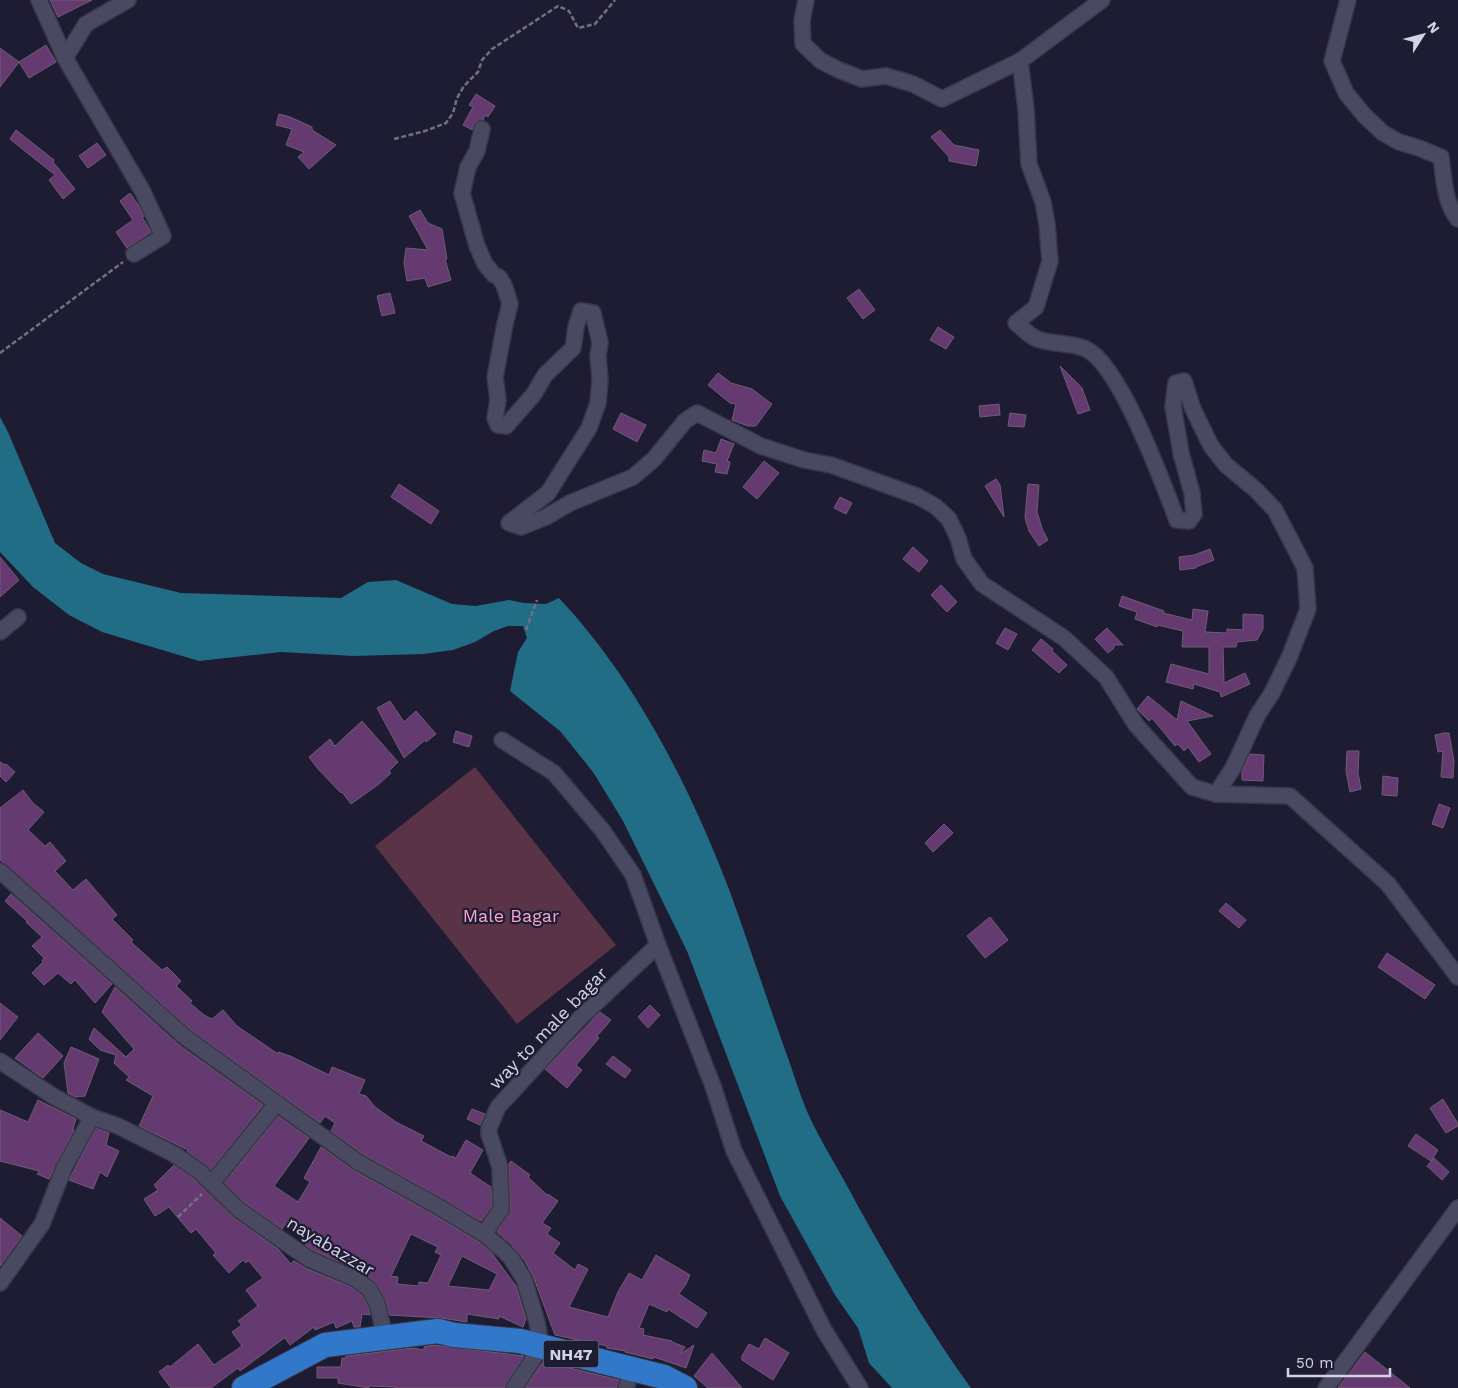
<svg xmlns="http://www.w3.org/2000/svg" width="1458" height="1388" font-family="'Work Sans',sans-serif">
<style>
.green{fill:#5a3346}
.water{fill:#206d85}
.building{fill:#653a71;stroke:#6e5d73;fill-rule:evenodd}
.lines{fill:none;stroke-linecap:round;stroke-linejoin:round}
.minor-casing{stroke:#393749;stroke-width:18}
.trunk-casing{stroke:#393749;stroke-width:26}
.path{stroke:#727083;stroke-width:2.5;stroke-dasharray:5 2.5;stroke-linecap:butt}
.minor{stroke:#494961;stroke-width:15}
.trunk{stroke:#3278ca;stroke-width:24}
.labels{text-anchor:middle;dominant-baseline:central;stroke-width:4.5;stroke-linejoin:round;paint-order:stroke}
.shield{fill:#1e1c32;stroke:#9d9cad;stroke-width:1}
.shield-label{font-size:16px;font-weight:bold;fill:#d3d3e2}
.park-label{font-size:18px;fill:#f6a6cc;stroke:#1e1c32}
.street-label{font-size:18px;fill:#d3d3e2;stroke:#1e1c32}
</style>
<rect width="100%" height="100%" fill="#1e1c32"/>
<!-- green -->
<polygon class="green" points="475,767 616,945 517,1024 375,846"/>
<!-- water -->
<path class="water" d="M 0,417 L 8,432 L 55,543 L 81,563 L 103,574 L 181,593 L 341,598 L 368,582 L 396,580 L 452,604 L 476,606 L 509,600 L 524,603 L 546,604 L 559,598 C 636,680 690,787 730,892 C 750,947 768,1003 788,1058 C 794,1075 799,1092 806,1109 C 817,1135 833,1160 846,1184 C 884,1254 924,1323 971,1388 L 892,1388 L 869,1363 L 858,1328 L 835,1295 L 780,1196 L 687,951 L 623,821 L 593,772 L 560,731 L 510,691 L 518,652 L 527,638 L 523,626 L 508,626 L 494,631 L 475,642 L 453,650 L 423,654 L 354,656 L 281,652 L 199,661 L 102,632 L 69,615 L 33,587 L 0,552 Z"/>
<!-- building -->
<g class="building">
<polygon points="50,0 92,0 58,17"/>
<polygon points="46,45 56,62 29,78 19,62"/>
<polygon points="0,48 19,62 0,87"/>
<polygon points="476,94 495,106 488,117 485,115 483,120 475,123 472,130 463,125 473,107 469,105"/>
<polygon points="279,114 290,117 312,127 312,130 336,145 309,169 298,157 304,152 286,145 292,129 276,125"/>
<polygon points="16,130 54,160 53,162 75,189 63,199 49,180 55,175 10,139"/>
<polygon points="940,130 954,145 979,150 976,166 949,161 949,157 931,137"/>
<polygon points="97,143 106,155 88,168 79,156"/>
<polygon points="130,193 139,206 144,216 142,217 151,232 127,248 116,232 133,220 120,201"/>
<polygon points="420,210 428,223 442,229 447,259 445,259 451,280 428,287 425,278 407,281 404,263 406,248 428,250 409,216"/>
<polygon points="859,289 875,310 863,319 847,298"/>
<polygon points="390,293 395,313 382,316 377,296"/>
<polygon points="938,327 954,337 946,349 930,340"/>
<polygon points="1060,366 1082,388 1090,410 1078,414"/>
<polygon points="718,373 731,383 752,389 772,404 756,426 748,426 732,420 736,404 730,403 708,385"/>
<polygon points="999,404 1000,415 980,417 979,406"/>
<polygon points="621,413 646,425 637,442 613,429"/>
<polygon points="1010,413 1026,415 1024,427 1008,426"/>
<polygon points="721,439 734,444 727,461 730,462 727,474 715,472 717,464 702,461 704,450 716,453"/>
<polygon points="764,461 779,473 757,499 743,487"/>
<polygon points="996,479 1000,485 1004,517 985,486"/>
<polygon points="399,484 439,511 431,524 391,497"/>
<polygon points="1028,484 1039,485 1037,512 1043,531 1048,540 1039,546 1029,531 1025,518"/>
<polygon points="840,497 852,503 846,514 834,508"/>
<polygon points="913,547 928,561 919,572 903,559"/>
<polygon points="1210,549 1214,560 1196,567 1196,568 1180,570 1179,557 1194,555"/>
<polygon points="0,557 19,580 0,597"/>
<polygon points="941,585 957,602 947,612 931,595"/>
<polygon points="1122,596 1164,611 1163,613 1192,620 1193,609 1208,611 1205,632 1227,633 1227,629 1243,630 1243,614 1263,615 1263,629 1257,640 1237,642 1236,647 1223,647 1224,683 1245,673 1250,684 1221,697 1220,692 1194,684 1193,689 1166,682 1171,664 1209,674 1209,647 1182,647 1183,631 1157,625 1157,627 1135,619 1137,612 1119,606"/>
<polygon points="1005,628 1017,634 1008,650 996,643"/>
<polygon points="1107,628 1123,645 1114,645 1114,648 1108,653 1095,639"/>
<polygon points="1041,639 1053,649 1052,651 1067,665 1059,673 1032,650"/>
<polygon points="1148,696 1177,720 1181,701 1213,716 1187,721 1211,754 1199,762 1188,747 1184,751 1178,744 1175,746 1152,718 1149,721 1137,709"/>
<polygon points="390,701 404,722 416,711 436,734 426,742 425,740 404,758 377,708"/>
<polygon points="362,721 398,762 389,771 391,773 379,784 351,804 342,792 341,793 318,769 309,757 330,739 335,746"/>
<polygon points="456,731 472,736 469,747 453,742"/>
<polygon points="1444,733 1449,733 1454,761 1453,778 1441,777 1443,751 1438,752 1435,735"/>
<polygon points="1347,751 1359,751 1358,773 1361,789 1350,792 1346,771"/>
<polygon points="1250,754 1264,755 1263,781 1242,780 1242,771"/>
<polygon points="0,762 5,765 6,764 15,772 6,782 0,776"/>
<polygon points="1383,776 1398,778 1397,796 1382,795"/>
<polygon points="23,790 33,803 44,812 28,830 45,846 50,842 66,861 55,871 73,890 86,879 117,915 112,919 133,940 131,942 162,970 167,967 181,981 176,986 192,1001 190,1003 204,1015 212,1019 223,1010 237,1026 278,1054 278,1052 290,1056 329,1075 332,1067 365,1080 359,1094 366,1096 375,1107 396,1122 424,1136 421,1141 451,1157 452,1156 456,1158 466,1140 483,1150 470,1173 491,1187 492,1206 481,1221 363,1154 331,1131 335,1123 325,1116 320,1123 191,1030 0,860 0,808"/>
<polygon points="1439,804 1450,808 1443,828 1432,824"/>
<polygon points="944,824 953,833 933,852 925,843"/>
<polygon points="11,894 112,984 95,1003 75,980 71,984 58,973 44,985 32,973 43,962 42,961 44,958 32,946 42,937 26,922 27,921 5,901"/>
<polygon points="1226,903 1246,920 1239,928 1219,911"/>
<polygon points="990,917 1008,940 985,958 967,936"/>
<polygon points="1387,953 1435,985 1425,999 1378,967"/>
<polygon points="115,987 179,1045 263,1105 211,1170 187,1152 188,1150 139,1126 153,1096 126,1080 129,1077 114,1063 116,1055 100,1050 89,1039 94,1028 126,1057 134,1049 102,1012"/>
<polygon points="0,1003 18,1017 0,1040"/>
<polygon points="650,1005 660,1015 648,1028 638,1017"/>
<polygon points="600,1012 611,1020 597,1036 599,1038 576,1065 582,1070 567,1088 545,1069"/>
<polygon points="38,1033 63,1056 43,1078 15,1058"/>
<polygon points="71,1047 99,1059 85,1096 75,1097 68,1093 64,1063"/>
<polygon points="613,1056 631,1070 625,1078 606,1064"/>
<polygon points="1443,1099 1458,1124 1458,1126 1446,1133 1430,1108"/>
<polygon points="38,1100 76,1119 73,1129 74,1130 49,1179 37,1174 39,1171 0,1161 0,1110 28,1122"/>
<polygon points="472,1109 485,1114 480,1125 467,1119"/>
<path d="M 278,1116 L 309,1138 L 274,1186 L 298,1202 L 310,1182 L 304,1178 L 321,1147 L 353,1170 L 434,1215 L 479,1242 L 491,1252 L 516,1286 L 526,1319 L 523,1327 L 499,1316 L 499,1319 L 467,1314 L 467,1322 L 441,1318 L 389,1315 L 385,1299 L 375,1282 L 360,1270 L 314,1251 L 305,1245 L 310,1237 L 285,1225 L 282,1229 L 245,1203 L 224,1183 ZM 411,1234 L 438,1247 L 435,1252 L 441,1255 L 428,1283 L 419,1282 L 418,1286 L 397,1284 L 398,1277 L 391,1276 ZM 462,1256 L 497,1274 L 489,1290 L 448,1286 Z"/>
<polygon points="96,1128 109,1133 106,1145 119,1151 107,1177 100,1172 93,1189 69,1180"/>
<polygon points="1416,1134 1438,1150 1431,1161 1408,1146"/>
<polygon points="1434,1158 1449,1172 1442,1180 1427,1166"/>
<polygon points="511,1161 530,1175 528,1177 548,1196 548,1194 558,1201 542,1223 551,1228 547,1234 560,1243 553,1253 575,1270 578,1264 588,1269 569,1307 608,1317 618,1292 629,1273 642,1280 656,1255 690,1275 686,1284 679,1294 707,1313 697,1328 668,1309 667,1312 649,1304 639,1328 644,1329 643,1335 672,1341 672,1342 685,1347 680,1354 694,1345 686,1368 654,1357 653,1359 625,1352 625,1351 607,1348 607,1346 555,1335 533,1276 525,1261 510,1243 497,1232 510,1209 509,1164"/>
<polygon points="174,1165 194,1179 234,1218 278,1249 291,1264 293,1261 296,1262 305,1268 351,1287 362,1295 368,1306 370,1315 362,1314 360,1327 354,1327 352,1321 336,1328 334,1322 315,1330 314,1327 290,1345 285,1338 283,1339 240,1371 238,1368 211,1388 171,1388 159,1372 168,1365 170,1367 198,1344 214,1365 242,1346 232,1332 242,1325 238,1321 258,1306 246,1290 263,1278 248,1260 246,1263 243,1260 229,1273 213,1255 216,1253 196,1229 191,1233 169,1207 155,1216 144,1199 158,1190 154,1185"/>
<polygon points="0,1218 22,1236 0,1266"/>
<polygon points="765,1338 789,1353 773,1380 742,1360 742,1356 749,1344 759,1349"/>
<polygon points="434,1345 524,1356 506,1383 505,1388 395,1388 395,1387 369,1386 369,1388 338,1383 338,1378 317,1378 317,1367 341,1367 342,1358 346,1358 346,1356 413,1348 424,1350 424,1347"/>
<polygon points="1365,1352 1410,1388 1338,1388"/>
<polygon points="712,1353 742,1388 708,1388 694,1376"/>
<polygon points="542,1363 566,1367 619,1380 617,1388 525,1388"/>
</g>
<g class="lines">
<!-- minor casing -->
<g class="minor-casing">
<g id="minor">
<polyline points="39,0 65,58 143,192 163,236 134,254"/>
<polyline points="806,0 802,21 803,44 821,61 839,70 862,79 886,76 913,84 942,99 1020,61 1102,0"/>
<path d="M 1348,0 L 1332,61 L 1346,93 L 1364,115 L 1383,133 L 1399,142 L 1419,148 L 1441,157 C 1444,177 1444,203 1458,219"/>
<polyline points="65,58 86,24 128,0"/>
<path d="M 1020,61 L 1026,109 L 1029,164 L 1043,202 L 1047,224 L 1050,261 L 1036,307 L 1016,323 C 1022,328 1030,336 1037,339 C 1053,345 1072,342 1086,349 C 1120,365 1163,483 1177,520 L 1189,521 L 1194,514 L 1192,493 L 1181,453 L 1173,406 L 1176,383 L 1184,381 L 1193,409 L 1211,446 L 1226,465 L 1256,490 L 1275,510 L 1305,568 L 1308,609 L 1289,658 L 1272,693 L 1257,716 L 1233,768 L 1216,794"/>
<polyline points="482,129 477,151 468,167 462,193 477,246 485,264 494,275 499,277 504,285 510,304 505,324 495,377 498,400 495,418 498,425 506,426 534,394 545,375 573,348 576,327 581,311 593,313 600,342 598,356 600,380 598,403 589,428 548,493 509,523 521,527 546,517 570,503 633,477 654,459 685,421 697,413 761,446 804,460 831,465 917,496 935,506 949,519 958,538 964,559 982,584 1064,638 1106,677 1136,725 1192,787 1216,794 1290,796 1388,884 1458,977"/>
<polyline points="0,632 18,617"/>
<polyline points="502,740 554,773 603,831 633,875 658,945 713,1086 734,1151 824,1330 860,1388"/>
<polyline points="0,871 185,1037 358,1162 439,1207 484,1234 503,1250 511,1258 524,1279 537,1322 541,1347 514,1388"/>
<polyline points="0,1061 53,1096 92,1117 118,1126 174,1154 200,1172 239,1210 309,1259 356,1279 369,1289 377,1303 385,1337"/>
<polyline points="212,1183 277,1103"/>
<polyline points="484,1234 501,1209 500,1167 489,1134 489,1128 498,1107 580,1018 658,945"/>
<polyline points="0,1283 42,1224 64,1168 92,1117"/>
<polyline points="626,1388 632,1369"/>
<polyline points="1326,1388 1458,1208"/>
</g>
</g>
<!-- trunk casing -->
<g class="trunk-casing">
<polyline id="trunk" points="244,1388 325,1345 438,1331 454,1335 520,1341 664,1377 685,1388"/>
</g>
<!-- path -->
<g class="path">
<polyline points="394,139 425,131 446,123 453,113 457,98 464,86 478,72 482,60 492,49 558,6 569,11 578,28 595,24 615,0"/>
<polyline points="0,353 123,262"/>
<polyline points="526,630 537,600"/>
<polyline points="178,1217 202,1194"/>
</g>
<!-- minor -->
<use href="#minor" class="minor"/>
<!-- trunk -->
<use href="#trunk" class="trunk"/>
</g>
<g class="labels">
<!-- shield labels -->
<rect class="shield" x="543.5" y="1340.5" width="55" height="27" rx="4"/>
<g class="shield-label">
<text x="571" y="1354">NH47</text>
</g>
<!-- park labels -->
<g class="park-label">
<text x="511" y="915">Male Bagar</text>
</g>
<!-- street labels -->
<g class="street-label">
<text transform="translate(548 1028) rotate(-46)">way to male bagar</text>
<text transform="translate(331 1246) rotate(31)">nayabazzar</text>
</g>
</g>
<!-- north arrow -->
<g transform="translate(1423 35) rotate(54)" stroke="#1e1c32" stroke-width="4" paint-order="stroke">
<path d="M0-4L9 19L0 12L-9 19Z" fill="#d3d3e2"/>
<text y="-8" font-size="14" font-weight="bold" text-anchor="middle" fill="#d3d3e2">N</text>
</g>
<!-- scale -->
<path d="M1288 1368v8h102v-8" fill="none" stroke="#d3d3e2" stroke-width="2.5"/>
<text x="1296" y="1368" font-size="15" fill="#d3d3e2" stroke="#1e1c32" stroke-width="4" paint-order="stroke">50 m</text>
</svg>
